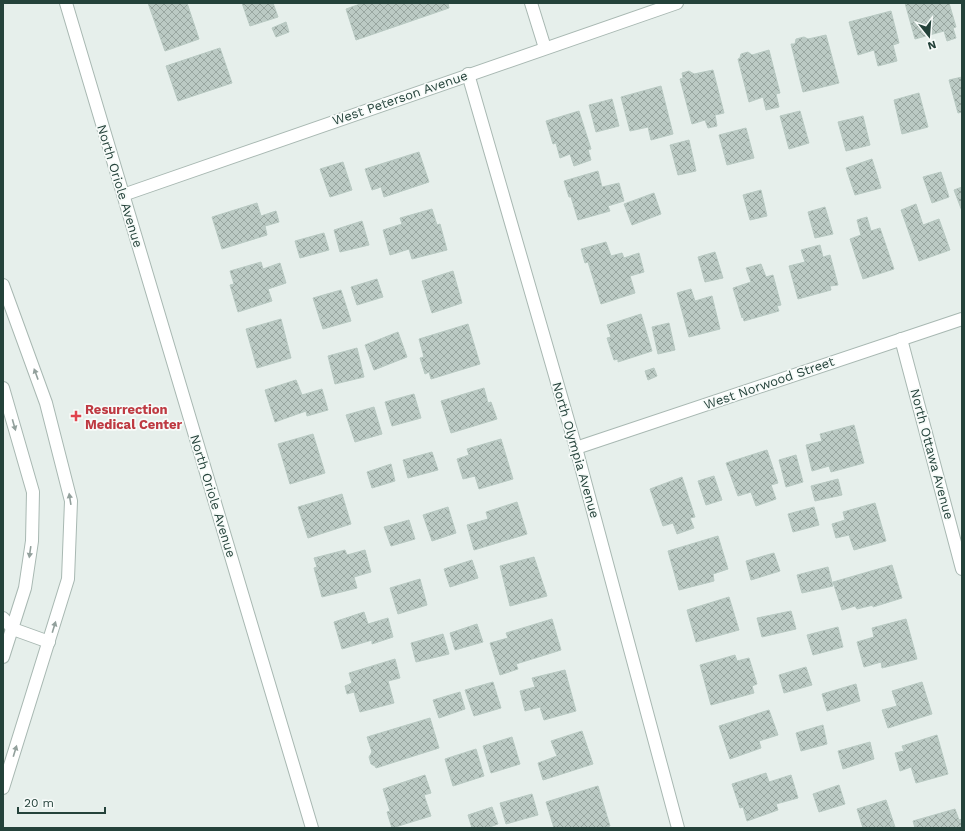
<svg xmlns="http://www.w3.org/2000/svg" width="965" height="831" font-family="'Work Sans',sans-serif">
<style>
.building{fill:url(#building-cross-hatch);stroke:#b8c9c2}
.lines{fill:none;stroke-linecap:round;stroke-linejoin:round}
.minor-casing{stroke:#a8b8b2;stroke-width:14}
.minor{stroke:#fff;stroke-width:12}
.oneway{fill:#92a09c}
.health-dot{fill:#e0444e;stroke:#f7fbf9;stroke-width:1.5}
.labels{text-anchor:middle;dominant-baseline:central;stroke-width:3.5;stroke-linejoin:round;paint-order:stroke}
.street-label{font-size:13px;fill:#24423a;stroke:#f7fbf9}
.health-label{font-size:13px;font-weight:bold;fill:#be3a42;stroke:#f7fbf9;text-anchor:start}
</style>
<defs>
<pattern id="building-cross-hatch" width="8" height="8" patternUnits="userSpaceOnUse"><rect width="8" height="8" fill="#bbcac4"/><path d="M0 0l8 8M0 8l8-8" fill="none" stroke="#98a6a0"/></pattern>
</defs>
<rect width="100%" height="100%" fill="#e6efeb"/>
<!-- building -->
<g class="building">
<polygon points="148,3 187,3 199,39 165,51"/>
<polygon points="242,3 273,3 278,17 250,26"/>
<polygon points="363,3 448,3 449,8 356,40 346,9"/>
<polygon points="905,3 949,3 956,27 953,28 956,38 947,41 944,31 915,39"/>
<polygon points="891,11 899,43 893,45 897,61 878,66 874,50 858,55 849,22"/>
<polygon points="286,22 289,32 276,37 272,28"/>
<polygon points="826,35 839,83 803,92 791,44 795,44 796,39 804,37 808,39"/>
<polygon points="220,48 232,83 178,101 166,66"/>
<polygon points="769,50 780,93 776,94 779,107 766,110 763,97 749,102 738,59 740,58 741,54 748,52 752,55"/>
<polygon points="713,70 724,113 715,115 717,126 708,128 705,120 692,124 680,79 683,78 682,73 689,71 694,74"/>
<polygon points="962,77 962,112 958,113 949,80"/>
<polygon points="661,86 673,134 651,140 648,127 630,131 621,97"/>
<polygon points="919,93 928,127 902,134 894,100"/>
<polygon points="612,99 619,126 596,132 589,105"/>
<polygon points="579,111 591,149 588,150 591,160 574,166 570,154 560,158 556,143 553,144 546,121"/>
<polygon points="800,111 809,143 789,149 780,116"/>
<polygon points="863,116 870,145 846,151 838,122"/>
<polygon points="746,128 754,158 727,165 719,135"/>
<polygon points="689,140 696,171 678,175 670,145"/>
<polygon points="419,152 429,182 384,197 381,187 372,190 365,169"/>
<polygon points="872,159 881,188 855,195 846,168"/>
<polygon points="343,162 352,190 330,197 320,169"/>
<polygon points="598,171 602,187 619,183 624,201 608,206 610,211 578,220 571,197 569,197 564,181"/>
<polygon points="941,172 949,197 932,203 923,177"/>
<polygon points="962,187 962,211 954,190"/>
<polygon points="761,190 767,216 750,220 743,195"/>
<polygon points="654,193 661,214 632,225 624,204"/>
<polygon points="257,203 261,216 276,211 279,222 265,226 267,235 222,249 212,217"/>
<polygon points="916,204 923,225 939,219 950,250 919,261 901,210"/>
<polygon points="825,207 833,234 815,238 808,212"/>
<polygon points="432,209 437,225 440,224 447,250 412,259 409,249 390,255 383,230 402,224 400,218"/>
<polygon points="867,217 871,231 880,228 894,269 863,279 850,239 861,235 857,220"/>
<polygon points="362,221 369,245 340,252 334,230"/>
<polygon points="324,233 329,250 300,258 295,241"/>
<polygon points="606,242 611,256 622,253 624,258 639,253 644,272 630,276 635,293 601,304 588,262 585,263 581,249"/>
<polygon points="820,245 823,257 830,255 838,285 830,286 831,290 798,299 789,266 805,262 801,250"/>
<polygon points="715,252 723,278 705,282 698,257"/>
<polygon points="261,262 263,269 280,263 286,283 268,289 272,301 238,312 230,285 234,284 230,271"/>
<polygon points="761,264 766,277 773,275 781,305 777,306 779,311 744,321 743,317 742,318 733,288 751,282 746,268"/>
<polygon points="453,271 462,303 432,313 422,281"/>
<polygon points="377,279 383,297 357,305 351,287"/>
<polygon points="691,289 695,301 712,296 720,329 689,337 677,293"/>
<polygon points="341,290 351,321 323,329 313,298"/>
<polygon points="641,314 652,351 618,362 618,359 614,360 607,338 611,337 607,325"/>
<polygon points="281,319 291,358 257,368 246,329"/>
<polygon points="669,323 675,350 658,354 652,327"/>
<polygon points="468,324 480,364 431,379 429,372 425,374 420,358 424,357 419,339"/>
<polygon points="398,332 407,357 374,370 365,345"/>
<polygon points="357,348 364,377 335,384 328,356"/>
<polygon points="654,368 657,376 648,380 645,371"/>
<polygon points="296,380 302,395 322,389 328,410 307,416 306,411 275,422 265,390"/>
<polygon points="484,388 488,403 491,402 497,419 451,433 441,401"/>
<polygon points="414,394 421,418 392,426 385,402"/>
<polygon points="374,407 382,434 355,442 346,415"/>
<polygon points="854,425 864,463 831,472 829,466 812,471 806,445 822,441 820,434"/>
<polygon points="313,434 325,473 290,484 278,444"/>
<polygon points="501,439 513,479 479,489 475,476 463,479 457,459 469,455 467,449"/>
<polygon points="767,450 778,483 771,485 776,499 756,506 751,492 738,496 726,463"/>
<polygon points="432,452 438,470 408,478 403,460"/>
<polygon points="796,455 803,482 786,487 779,460"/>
<polygon points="391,464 395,481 372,488 367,472"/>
<polygon points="714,476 722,500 706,505 698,481"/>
<polygon points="682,477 695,517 690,518 694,528 677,534 673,523 663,526 650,489"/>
<polygon points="838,479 842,495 815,501 811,486"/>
<polygon points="342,494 351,524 308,538 298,507"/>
<polygon points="517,502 527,534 474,550 467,525 488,519 486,512"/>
<polygon points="875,503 886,541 854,550 849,535 836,538 832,524 845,520 843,512"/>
<polygon points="448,507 456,533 432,541 423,515"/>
<polygon points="814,507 819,525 793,532 788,514"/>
<polygon points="409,520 415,539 391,546 384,527"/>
<polygon points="718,536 728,569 713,574 714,581 679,590 668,551"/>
<polygon points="345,550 347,555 365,550 371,572 354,577 357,588 322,597 314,568 317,567 314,558"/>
<polygon points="774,553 780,571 751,580 746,561"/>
<polygon points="534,557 547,596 510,606 500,566"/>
<polygon points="472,560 478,578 450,587 444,569"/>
<polygon points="892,565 902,598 873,607 873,605 857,609 855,606 842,610 833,582"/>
<polygon points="828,567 833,586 802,593 797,575"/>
<polygon points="420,579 427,605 398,614 390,588"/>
<polygon points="729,597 739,630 696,642 687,610"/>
<polygon points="791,611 796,629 762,637 757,618"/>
<polygon points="364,612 368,624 388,618 393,637 372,644 372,640 342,649 334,622"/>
<polygon points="552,619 561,650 516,664 518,669 500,675 490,643 508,638 506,633"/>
<polygon points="906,619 917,659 882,668 881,662 864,667 857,642 874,637 872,628"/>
<polygon points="477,624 483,642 455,650 450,633"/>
<polygon points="838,627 843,647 813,655 807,635"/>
<polygon points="443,634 449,654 416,662 411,643"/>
<polygon points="735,655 737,661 749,658 757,684 752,686 754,693 711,705 700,665"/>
<polygon points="395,659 400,678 388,681 394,703 360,712 354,692 347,694 345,686 352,683 349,673"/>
<polygon points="806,667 812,685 784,693 779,675"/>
<polygon points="565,670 576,711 544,720 540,707 525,711 520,691 535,687 532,678"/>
<polygon points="493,682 501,708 474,716 465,690"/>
<polygon points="922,682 932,714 888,728 882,710 897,706 892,691"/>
<polygon points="856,684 860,701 827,711 822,694"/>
<polygon points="460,692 465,709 439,718 433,700"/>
<polygon points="769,710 778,735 759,741 761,748 730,759 719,726"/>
<polygon points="430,718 439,748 376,768 375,766 371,764 369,757 372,752 367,737"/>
<polygon points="823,725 827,744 801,751 796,733"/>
<polygon points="582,731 593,764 543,780 538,763 557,756 551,741"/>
<polygon points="937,735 948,774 916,783 911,767 900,771 895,753 904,751 902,746"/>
<polygon points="512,737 520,764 491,773 483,746"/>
<polygon points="870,742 874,759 843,769 838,751"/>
<polygon points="476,749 484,776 453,786 445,759"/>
<polygon points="766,773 769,782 791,775 798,798 776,804 778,810 747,821 743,807 740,808 732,784"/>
<polygon points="425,775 431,793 424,795 431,816 392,828 387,812 390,811 383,789"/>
<polygon points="839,785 845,804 819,812 813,794"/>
<polygon points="598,786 610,826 602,828 554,828 546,802"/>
<polygon points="532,794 538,815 506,824 500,803"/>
<polygon points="886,800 895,827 863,828 857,809"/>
<polygon points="492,807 498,824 487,828 472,828 468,815"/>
<polygon points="955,809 959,820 962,819 962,828 915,828 913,821"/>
</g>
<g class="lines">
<!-- minor casing -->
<g class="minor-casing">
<g id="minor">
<polyline points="66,3 312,828"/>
<polyline points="531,3 545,48"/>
<polyline points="468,74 576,448 678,828"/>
<polyline points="123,195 677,3"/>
<polyline points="3,285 46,403 71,501 68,579 3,788"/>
<polyline points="901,339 962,569"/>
<polyline points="3,388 33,492 32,541 25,588 3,657"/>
<polyline points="576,448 962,319"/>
<polyline points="3,618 13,629 49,642"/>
</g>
</g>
<!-- minor -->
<use href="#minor" class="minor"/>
</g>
<!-- one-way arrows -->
<defs><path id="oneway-solid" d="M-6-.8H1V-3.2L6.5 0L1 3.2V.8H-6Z"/></defs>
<g class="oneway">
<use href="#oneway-solid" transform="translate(36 374) rotate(-110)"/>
<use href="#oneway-solid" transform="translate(14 425) rotate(74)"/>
<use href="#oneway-solid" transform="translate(70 499) rotate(-99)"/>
<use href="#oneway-solid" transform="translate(30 552) rotate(98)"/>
<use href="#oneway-solid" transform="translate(54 627) rotate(-73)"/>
<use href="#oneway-solid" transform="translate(15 751) rotate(-73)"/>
</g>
<!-- markers -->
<path class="health-dot" d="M74 410h4v4h4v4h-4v4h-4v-4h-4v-4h4z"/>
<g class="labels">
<!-- street labels -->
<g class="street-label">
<text transform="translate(400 98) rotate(-19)">West Peterson Avenue</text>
<text transform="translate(120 186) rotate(73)">North Oriole Avenue</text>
<text transform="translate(769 383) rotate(-19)">West Norwood Street</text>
<text transform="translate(576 450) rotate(74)">North Olympia Avenue</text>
<text transform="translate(932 454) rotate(75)">North Ottawa Avenue</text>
<text transform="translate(213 496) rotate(73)">North Oriole Avenue</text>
</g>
<!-- health labels -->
<g class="health-label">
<text x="85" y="409">Resurrection<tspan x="85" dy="15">Medical Center</tspan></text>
</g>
</g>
<!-- border -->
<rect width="965" height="831" fill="none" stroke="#24423a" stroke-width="8"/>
<!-- north arrow -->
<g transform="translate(929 36) rotate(163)" stroke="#f7fbf9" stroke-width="3" paint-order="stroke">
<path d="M0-3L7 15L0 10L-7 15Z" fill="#24423a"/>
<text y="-6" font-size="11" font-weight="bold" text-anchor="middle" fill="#24423a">N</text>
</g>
<!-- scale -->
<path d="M18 807v6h87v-6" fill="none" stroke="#24423a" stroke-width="2"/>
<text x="24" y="807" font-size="12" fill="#24423a" stroke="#f7fbf9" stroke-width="3" paint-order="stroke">20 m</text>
</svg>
